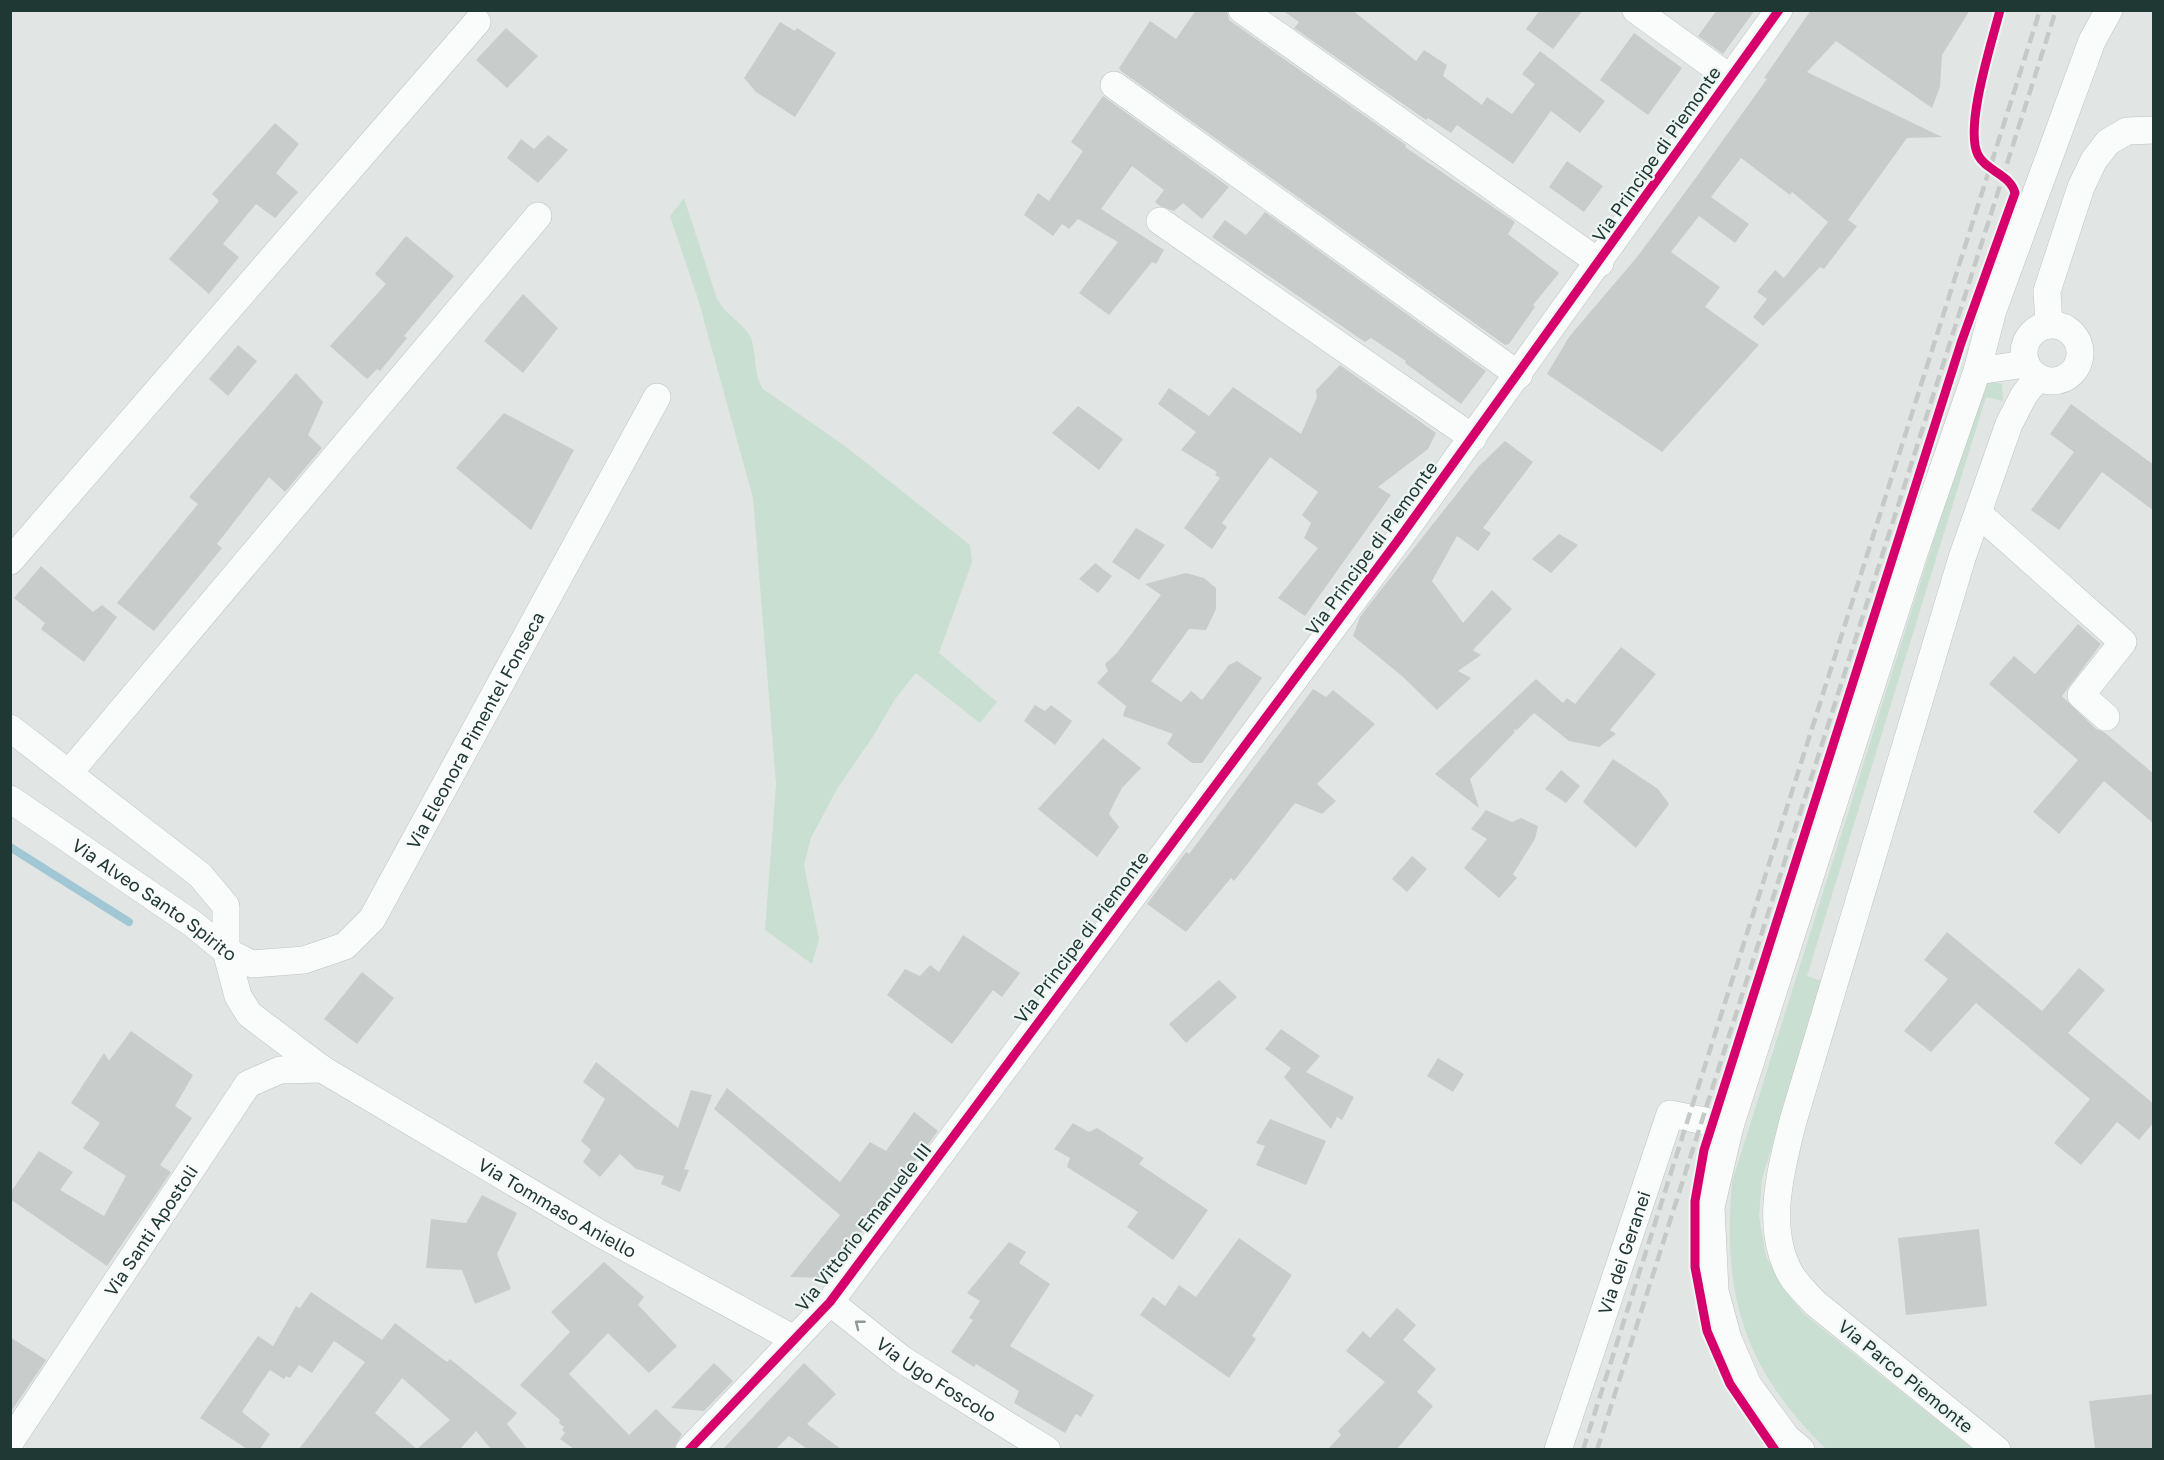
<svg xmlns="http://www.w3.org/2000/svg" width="2164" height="1460" font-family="'Golos Text',sans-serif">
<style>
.green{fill:#c9dfd2}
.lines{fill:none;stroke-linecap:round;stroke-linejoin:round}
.stream{stroke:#a1c7d5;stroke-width:8}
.building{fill:#c8cdcc}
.minor-casing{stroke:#bec3c1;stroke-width:28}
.minor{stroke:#fafbfb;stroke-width:27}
.rail{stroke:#c5c9c8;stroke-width:4.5;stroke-dasharray:12 6;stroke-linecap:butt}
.cycleway-casing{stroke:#eef6f3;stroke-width:13}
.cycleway{stroke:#d6006c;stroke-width:9}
.oneway{stroke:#8d9a98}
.labels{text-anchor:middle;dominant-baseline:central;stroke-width:4.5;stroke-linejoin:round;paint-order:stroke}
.street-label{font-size:18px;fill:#203834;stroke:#eef6f3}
</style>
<rect width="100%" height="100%" fill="#e1e6e4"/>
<!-- green -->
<g class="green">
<path d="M 684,198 L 717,299 C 726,315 740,321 749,334 C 758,351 752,373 763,389 L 845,446 L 970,545 L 972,562 L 939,653 L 997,702 L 980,723 L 916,673 L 895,699 L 874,735 L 837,789 L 811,838 L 804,865 L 819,939 L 812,964 L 765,930 L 776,784 L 753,498 L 698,299 L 670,216 Z"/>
<path d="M 1984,380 L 2002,384 L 2003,401 L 1986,397 L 1807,976 L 1822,981 L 1762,1179 L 1759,1216 L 1766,1256 L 1782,1287 L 1804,1314 L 1973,1449 L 1826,1449 C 1744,1369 1722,1295 1732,1182 Z"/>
</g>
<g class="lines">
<!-- stream -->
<polyline class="stream" points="10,847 129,922"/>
</g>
<!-- building -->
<g class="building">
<polygon points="1196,10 1227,10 1229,20 1406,145 1405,147 1515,222 1508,234 1559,273 1533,305 1535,307 1509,344 1505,345 1121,71 1119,68 1150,21 1176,39"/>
<polygon points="1282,10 1352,10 1416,61 1424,50 1447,65 1443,76 1482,105 1487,97 1512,114 1535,84 1522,74 1540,51 1605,101 1580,133 1551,111 1513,164 1457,125 1451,133 1428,118 1426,120 1294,28 1299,22"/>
<polygon points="1540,10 1583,10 1553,49 1526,29"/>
<polygon points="1717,10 1755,10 1723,54 1698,36"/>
<polygon points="1811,10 1970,10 1942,55 1940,87 1932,108 1836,41 1807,72 1942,137 1907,138 1848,220 1857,226 1824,269 1820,267 1763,326 1753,317 1767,299 1757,292 1775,270 1784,278 1828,222 1792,192 1790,195 1741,158 1711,197 1749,224 1735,243 1699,216 1671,252 1720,287 1705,307 1759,345 1662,452 1547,374 1569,337 1637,257 1692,183 1767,79 1764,78"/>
<polygon points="780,22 795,31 797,28 836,53 795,117 756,92 744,78"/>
<polygon points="506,28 538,56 507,88 476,60"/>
<polygon points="1634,33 1682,68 1648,115 1600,80"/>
<polygon points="1103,96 1229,187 1202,219 1183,203 1174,211 1160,206 1155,202 1164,190 1132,166 1101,209 1164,250 1156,264 1152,262 1109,315 1079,293 1118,242 1078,219 1069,229 1062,224 1053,236 1024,215 1038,193 1049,201 1083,151 1071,142"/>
<polygon points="275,123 299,144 276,173 298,192 275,218 256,204 223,244 239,257 209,294 169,259 219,201 212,194"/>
<polygon points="548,135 568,150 538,183 507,158 521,139 534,149"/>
<polygon points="1567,161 1603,186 1584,212 1549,187"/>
<polygon points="1265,212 1486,371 1461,404 1405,363 1406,361 1371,338 1365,342 1212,237 1225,220 1246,235"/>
<polygon points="406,236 454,276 404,336 407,338 380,371 377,369 367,379 330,346 386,284 375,274"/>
<polygon points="523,294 558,328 523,373 484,341"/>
<polygon points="238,345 257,361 228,396 209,379"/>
<polygon points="1340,365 1436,433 1428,449 1378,487 1391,495 1305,616 1278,598 1318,548 1304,538 1311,523 1302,515 1318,492 1270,457 1222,523 1227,527 1212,549 1184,528 1220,478 1215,475 1217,472 1181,450 1196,432 1158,404 1169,388 1209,416 1233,387 1301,434 1317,397 1316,390"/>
<polygon points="296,373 323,402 308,435 322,448 285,492 269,477 217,544 222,548 154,631 117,603 198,504 189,497"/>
<polygon points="2071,404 2154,465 2154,511 2102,472 2059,530 2031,510 2074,452 2050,434"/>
<polygon points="1078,406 1123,439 1099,470 1052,433"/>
<polygon points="504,413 574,450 531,530 456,468"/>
<polygon points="1505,441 1533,462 1483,528 1491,533 1478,551 1457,536 1432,581 1463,623 1492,590 1512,609 1473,650 1481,655 1458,671 1471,678 1437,710 1402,676 1353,636 1360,617 1376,596 1478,467"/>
<polygon points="1136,528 1165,545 1139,580 1112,562"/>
<polygon points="1559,534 1578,545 1551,573 1532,559"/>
<polygon points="1095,563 1112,576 1098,593 1079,579"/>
<polygon points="41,566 93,612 102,605 117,617 84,662 41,629 45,623 14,598"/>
<polygon points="1186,573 1204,578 1216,588 1216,609 1206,630 1189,629 1151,681 1181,702 1191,691 1202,700 1229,665 1237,661 1262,678 1202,763 1192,763 1167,744 1173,734 1123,716 1126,706 1097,683 1108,671 1105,664 1116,654 1161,595 1145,584"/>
<polygon points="2078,624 2101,644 2062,696 2096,729 2104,732 2154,774 2154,824 2104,781 2059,834 2033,812 2078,760 1989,684 2014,656 2035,674"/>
<polygon points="1621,647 1656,674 1610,730 1616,734 1599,747 1569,741 1534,713 1517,730 1513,729 1515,732 1470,779 1479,808 1435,774 1536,679 1563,703 1567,698 1575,704"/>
<polygon points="1313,689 1326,697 1333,690 1375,724 1317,784 1336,801 1322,814 1295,803 1234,881 1231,878 1186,932 1147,904 1186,852 1189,854"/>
<polygon points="1035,705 1045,711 1051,705 1072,721 1055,745 1024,721"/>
<polygon points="1103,738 1141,768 1122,788 1114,803 1109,814 1119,827 1097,857 1038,809"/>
<polygon points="1613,759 1658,789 1669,804 1636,848 1583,802"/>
<polygon points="1561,770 1580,786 1566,803 1545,789"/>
<polygon points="1486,810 1512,822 1521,818 1538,826 1535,839 1513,874 1517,878 1499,898 1464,868 1487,839 1471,829"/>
<polygon points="1412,856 1427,869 1407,892 1392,879"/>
<polygon points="1947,932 2042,1011 2079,968 2105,990 2068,1033 2154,1104 2154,1122 2139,1140 2117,1122 2081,1165 2054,1143 2090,1099 1976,1003 1931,1052 1904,1031 1948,979 1924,960"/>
<polygon points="963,935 1020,973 1002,997 993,990 952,1044 887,995 905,969 920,976 930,965 939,972"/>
<polygon points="362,972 394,998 357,1044 324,1019"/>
<polygon points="1219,980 1237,997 1186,1043 1169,1024"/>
<polygon points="1281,1029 1320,1056 1306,1072 1354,1097 1342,1120 1337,1117 1331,1129 1284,1077 1291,1068 1265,1049"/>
<polygon points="131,1031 193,1075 175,1106 192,1118 160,1165 171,1172 107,1266 10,1199 10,1193 39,1151 73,1172 60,1190 104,1216 126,1176 83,1148 100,1123 71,1103 104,1053 109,1061"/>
<polygon points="1438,1058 1464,1074 1453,1092 1427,1076"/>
<polygon points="596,1062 678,1128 691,1090 712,1095 684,1169 689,1170 680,1192 661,1184 664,1176 636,1169 620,1154 600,1177 583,1162 591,1150 581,1141 605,1099 583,1082"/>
<polygon points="727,1088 840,1182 870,1142 886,1151 914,1112 938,1131 828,1278 790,1277 840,1215 714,1109"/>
<polygon points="1270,1119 1326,1141 1306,1185 1256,1165 1265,1146 1256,1143"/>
<polygon points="1073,1123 1089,1132 1097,1128 1144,1158 1139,1164 1208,1210 1173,1260 1127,1227 1138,1212 1067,1167 1070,1158 1054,1149"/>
<polygon points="482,1195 517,1213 497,1254 511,1289 475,1304 462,1270 426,1268 431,1219 466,1223"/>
<polygon points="1979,1229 1987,1306 1906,1315 1898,1238"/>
<polygon points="1239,1238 1292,1275 1252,1336 1256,1339 1229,1378 1140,1315 1153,1297 1165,1306 1179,1285 1196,1297"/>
<polygon points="1009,1242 1026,1252 1019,1263 1050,1284 1010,1346 1094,1395 1081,1417 1076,1414 1065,1433 1014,1403 1019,1391 976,1364 974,1367 951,1352 973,1320 969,1318 980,1301 967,1293"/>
<polygon points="604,1262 644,1297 638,1305 677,1346 649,1373 608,1333 569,1374 629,1435 656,1409 682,1434 674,1449 574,1449 560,1439 565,1433 562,1430 564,1427 559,1423 560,1420 520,1385 570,1332 551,1312"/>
<polygon points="311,1292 382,1340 395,1323 447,1362 450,1359 517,1413 507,1424 527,1449 491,1449 476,1431 460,1449 417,1449 450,1420 402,1378 375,1413 417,1449 299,1449 365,1362 334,1341 312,1373 299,1365 290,1378 286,1376 284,1379 270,1370 258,1387 242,1412 270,1434 260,1449 247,1449 200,1418 258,1336 273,1346 296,1306 300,1308"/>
<polygon points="1397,1308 1416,1325 1403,1340 1436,1369 1417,1392 1433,1406 1397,1449 1328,1449 1341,1435 1338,1431 1385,1382 1346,1351 1363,1331 1370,1338"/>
<polygon points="10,1337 46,1360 10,1413"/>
<polygon points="714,1363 733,1381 708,1407 704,1411 671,1408"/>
<polygon points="804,1363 836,1394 807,1424 841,1449 807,1449 789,1436 776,1449 723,1449"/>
<polygon points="2154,1394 2154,1449 2095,1449 2089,1401"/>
</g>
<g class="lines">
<!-- minor casing -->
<g class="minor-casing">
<g id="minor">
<polyline points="1242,10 1600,263"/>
<polyline points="1636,10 1730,78"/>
<polyline points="1114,85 1519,375"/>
<polyline points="1160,221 1473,438"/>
<polyline points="2049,325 2047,291 2081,187 2094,160 2108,142 2127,131 2154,130"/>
<circle cx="2052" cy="353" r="28"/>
<polyline points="1977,371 2026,364"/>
<polyline points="1979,514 2123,642 2081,695 2106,717"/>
<polyline points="10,561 477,22"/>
<path id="s1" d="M 10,728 L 200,875 L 226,906 L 226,951 L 238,996 L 249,1014 L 322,1069 L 599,1233 L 794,1339"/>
<polyline points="69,773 538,216"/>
<path id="s2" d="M 10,799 L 193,924 L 226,951 L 252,964 L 304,960 L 345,946 L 372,919 L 657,397"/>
<path id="s3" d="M 830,1302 L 903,1360 L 1047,1450"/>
<path id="s4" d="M 10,1442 L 248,1084 L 280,1070 L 322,1069"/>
<polyline points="689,1450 830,1302 1396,543 1779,10"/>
<path id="s5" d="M 1558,1450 L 1670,1114 L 1730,1126"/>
<polyline points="1801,1450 1787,1438 1748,1385 1728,1339 1715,1291 1711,1207 1730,1126 1913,556 1977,371 1993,310 2092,41 2109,10"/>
<path d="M 1997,1450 L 1815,1303 C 1807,1294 1797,1285 1791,1275 C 1764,1228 1781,1170 1793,1121 L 1962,558 L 2009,424 L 2024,395 L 2038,377"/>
</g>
</g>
<!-- minor -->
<use href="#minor" class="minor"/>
<!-- rail -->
<g class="rail">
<polyline points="1583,1450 2040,10"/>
<polyline points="1597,1450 2056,10"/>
</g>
<!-- cycleway casing -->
<g class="cycleway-casing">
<g id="cycleway">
<polyline points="689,1450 830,1302 1396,543 1779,10"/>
<path d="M 1775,1450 L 1730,1384 L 1707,1331 L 1695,1267 L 1695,1201 L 1704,1150 L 1961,343 L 2015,193 C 2010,174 1986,171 1978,155 C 1964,127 1992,42 2000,10"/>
</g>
</g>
<!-- cycleway -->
<use href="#cycleway" class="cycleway"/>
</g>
<!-- one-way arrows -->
<defs><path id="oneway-chevron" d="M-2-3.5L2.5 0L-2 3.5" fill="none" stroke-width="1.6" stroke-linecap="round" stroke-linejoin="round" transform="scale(1.5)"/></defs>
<use class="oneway" href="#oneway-chevron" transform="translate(859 1324) rotate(-142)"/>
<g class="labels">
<!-- street labels -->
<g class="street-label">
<text transform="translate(1656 154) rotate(-55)">Via Principe di Piemonte</text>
<text transform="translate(1371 548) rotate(-54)">Via Principe di Piemonte</text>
<text stroke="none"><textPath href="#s2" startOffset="642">Via Eleonora Pimentel Fonseca</textPath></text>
<text stroke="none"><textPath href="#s2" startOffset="176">Via Alveo Santo Spirito</textPath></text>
<text transform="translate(1081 937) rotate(-53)">Via Principe di Piemonte</text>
<text stroke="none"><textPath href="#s1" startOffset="758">Via Tommaso Aniello</textPath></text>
<text transform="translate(863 1227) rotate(-52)">Via Vittorio Emanuele III</text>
<text stroke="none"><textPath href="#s4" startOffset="254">Via Santi Apostoli</textPath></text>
<text stroke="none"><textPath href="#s5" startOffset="208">Via dei Geranei</textPath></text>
<text transform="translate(1906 1376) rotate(39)">Via Parco Piemonte</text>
<text stroke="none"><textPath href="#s3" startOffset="132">Via Ugo Foscolo</textPath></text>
</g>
</g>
<!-- border -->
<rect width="2164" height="1460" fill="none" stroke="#203834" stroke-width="24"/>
</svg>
